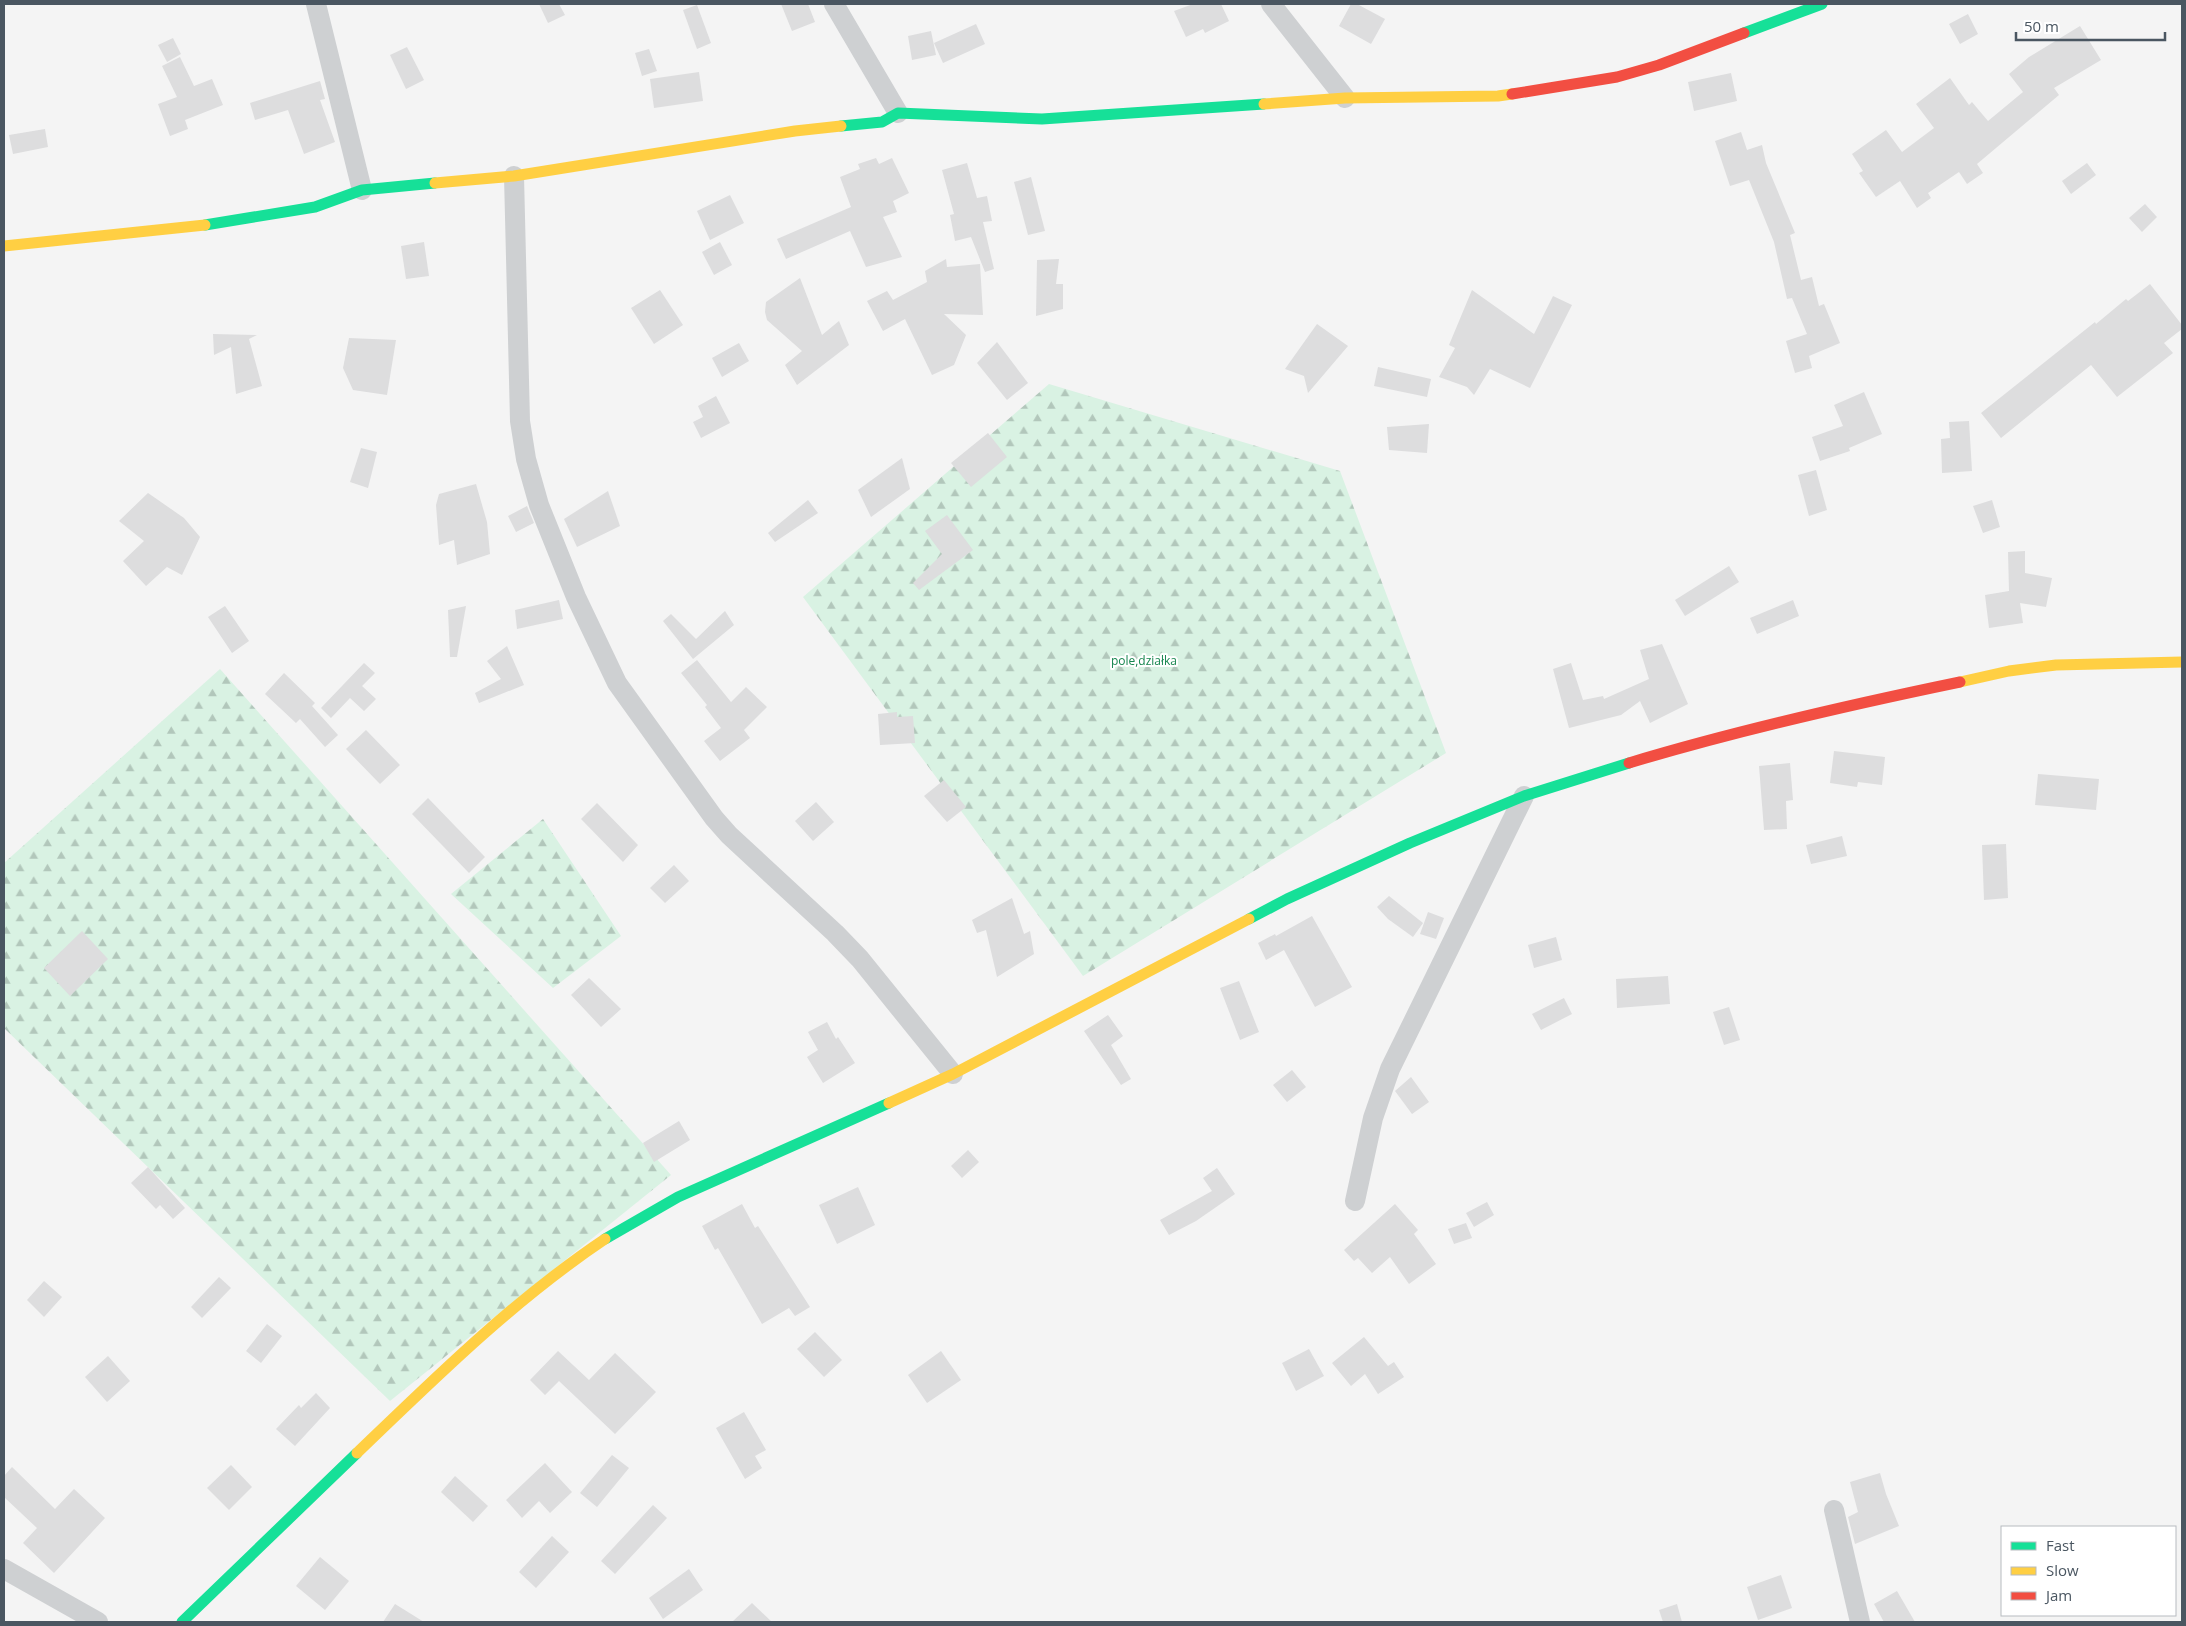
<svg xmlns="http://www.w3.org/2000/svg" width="2186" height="1626" font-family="'Open Sans',sans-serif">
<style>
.forest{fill:url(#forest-firs)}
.building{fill:#ddddde}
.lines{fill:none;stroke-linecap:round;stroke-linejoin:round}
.street{stroke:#ced0d2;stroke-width:20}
.fast{stroke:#16e098;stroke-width:11}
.slow{stroke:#ffcf43;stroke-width:11}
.jam{stroke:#f24e42;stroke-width:11}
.labels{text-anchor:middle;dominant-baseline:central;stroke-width:4;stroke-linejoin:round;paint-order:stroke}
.park-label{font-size:12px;fill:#17864f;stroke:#fff}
</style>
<defs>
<pattern id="forest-firs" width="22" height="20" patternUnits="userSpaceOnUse" patternTransform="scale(1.25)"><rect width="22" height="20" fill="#d9f2e3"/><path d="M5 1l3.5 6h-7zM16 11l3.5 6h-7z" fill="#b2c7bb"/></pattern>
</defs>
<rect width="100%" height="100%" fill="#f4f4f4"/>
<!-- forest -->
<g class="forest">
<polygon points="1049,384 1340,471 1446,753 1083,976 803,597"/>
<polygon points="220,669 671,1175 390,1401 4,1028 4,863"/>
<polygon points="543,819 621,936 553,988 451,894"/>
</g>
<!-- building -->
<g class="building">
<polygon points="539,4 559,4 565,15 548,23"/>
<polygon points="781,4 808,4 815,22 792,31"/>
<polygon points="1193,4 1221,4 1229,21 1205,33 1203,29 1186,37 1174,11"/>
<polygon points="1351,4 1357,4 1385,19 1371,44 1339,26"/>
<polygon points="697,5 711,43 697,49 683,10"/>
<polygon points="1968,14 1978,34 1960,44 1949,24"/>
<polygon points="976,24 985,44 943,63 934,43"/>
<polygon points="2080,26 2101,60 2054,88 2059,95 1977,164 1983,173 1967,184 1959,172 1928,193 1931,198 1917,208 1900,181 1876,197 1859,173 1863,171 1852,154 1886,130 1902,152 1934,128 1916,104 1950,78 1969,105 1972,102 1988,121 2023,92 2009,74 2029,57"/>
<polygon points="931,31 936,55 912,60 908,36"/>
<polygon points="173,38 181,54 167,62 158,45"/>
<polygon points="407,47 424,80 406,89 390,55"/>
<polygon points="649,49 657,71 642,76 635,53"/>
<polygon points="180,57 194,86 212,79 223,105 185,120 188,129 170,136 158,104 177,97 162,66"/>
<polygon points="699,72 703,101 654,108 650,79"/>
<polygon points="1731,73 1737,101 1694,111 1688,82"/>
<polygon points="320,81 325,99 320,100 335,142 304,154 288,110 255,120 250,103"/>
<polygon points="45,129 48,147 13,154 9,135"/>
<polygon points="1741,132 1747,150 1762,145 1766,163 1795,233 1790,235 1801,280 1812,277 1819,306 1824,304 1840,343 1809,356 1812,368 1795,373 1786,341 1807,334 1792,298 1787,299 1774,242 1749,180 1730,186 1715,141"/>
<polygon points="876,158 879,164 892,158 909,193 893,201 897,212 883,217 902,257 866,267 850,231 786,259 777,239 851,207 840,177 860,169 858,164"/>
<polygon points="967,163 977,198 987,196 992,221 983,222 994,269 985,272 971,237 955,241 950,215 954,214 942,170"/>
<polygon points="2087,163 2096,175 2071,194 2062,181"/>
<polygon points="1031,177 1045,231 1028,235 1014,182"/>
<polygon points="730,195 744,223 710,240 697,211"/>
<polygon points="2145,204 2157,217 2142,232 2129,218"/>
<polygon points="424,242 429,276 406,279 401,246"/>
<polygon points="720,242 732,265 714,275 702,252"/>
<polygon points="946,259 947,267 980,264 983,315 944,314 966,335 954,365 932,375 905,319 883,331 867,301 887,291 893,300 927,282 925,271"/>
<polygon points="1059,259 1056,284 1063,284 1063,309 1036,316 1037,260"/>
<polygon points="800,278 822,335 839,321 849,345 797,385 785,365 802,351 767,320 765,312 766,302"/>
<polygon points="2150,284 2182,325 2182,329 2164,343 2173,353 2117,397 2091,365 2001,438 1981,413 2095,322 2096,324 2126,299 2128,301"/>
<polygon points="660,290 683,325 654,344 631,308"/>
<polygon points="1472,290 1534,334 1553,296 1572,305 1530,388 1490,369 1474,395 1467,387 1439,377 1455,348 1449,345"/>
<polygon points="1317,324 1348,346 1308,393 1304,376 1285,369"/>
<polygon points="213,334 257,335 249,339 262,386 236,394 231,347 214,355"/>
<polygon points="349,338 396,340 387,395 353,390 343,368"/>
<polygon points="997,342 1028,383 1007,400 977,363"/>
<polygon points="739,343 749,361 722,377 712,358"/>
<polygon points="1378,367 1431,379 1427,397 1374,386"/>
<polygon points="1864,392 1882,434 1849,448 1850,451 1820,461 1812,437 1843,426 1834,405"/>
<polygon points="716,396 730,423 701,438 693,422 703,417 698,406"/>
<polygon points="1969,421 1972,471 1942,473 1941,439 1950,438 1949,422"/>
<polygon points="1429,424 1427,453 1389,450 1387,427"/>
<polygon points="988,433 1007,457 971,487 951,463"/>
<polygon points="361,448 377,452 368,488 350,482"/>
<polygon points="902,458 910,489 871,517 858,490"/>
<polygon points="1816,470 1827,510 1809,516 1798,475"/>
<polygon points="476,484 487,522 490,554 457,565 454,540 439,545 436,505 439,494"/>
<polygon points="608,491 620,526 577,547 564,519"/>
<polygon points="148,493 184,518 200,537 182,575 167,567 146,586 123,561 144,541 119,521"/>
<polygon points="808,500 818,513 775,542 768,533"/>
<polygon points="1992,500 2000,527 1983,533 1973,506"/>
<polygon points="527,506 534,523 516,532 508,516"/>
<polygon points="947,515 973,550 919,590 913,583 942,554 925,531"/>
<polygon points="2025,551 2025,573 2052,578 2046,607 2020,603 2023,623 1989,628 1985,595 2009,591 2008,552"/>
<polygon points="1729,566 1739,582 1685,616 1675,600"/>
<polygon points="559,600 563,619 517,629 515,610"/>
<polygon points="1793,600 1799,616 1757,634 1750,618"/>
<polygon points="225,606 249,641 232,653 208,617"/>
<polygon points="466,606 457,657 450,657 448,610"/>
<polygon points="725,611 734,625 693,659 663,621 671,614 696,639"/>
<polygon points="1662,644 1688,704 1650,723 1640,701 1621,715 1569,728 1553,669 1571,663 1583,700 1603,696 1604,699 1649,679 1640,650"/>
<polygon points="507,646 524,685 479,703 475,693 501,679 487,661"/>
<polygon points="697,660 731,702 746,687 767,707 744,730 750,738 720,761 704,741 721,728 705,707 707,705 681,673"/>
<polygon points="364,663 375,673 362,686 376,699 364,711 350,698 331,718 321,708"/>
<polygon points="284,673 315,703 312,706 338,735 325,747 300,719 296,723 265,694"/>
<polygon points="897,712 897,717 913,716 915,743 880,745 878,714"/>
<polygon points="366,730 400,765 380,784 346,749"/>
<polygon points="1834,751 1885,757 1882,785 1858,782 1857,787 1830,783"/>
<polygon points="1790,763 1793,800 1786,801 1787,829 1764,830 1759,766"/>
<polygon points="2038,774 2099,779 2096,810 2035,805"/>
<polygon points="944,780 966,807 947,822 924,796"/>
<polygon points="428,798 485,857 469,873 412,814"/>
<polygon points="816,802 834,822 813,841 795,821"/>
<polygon points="597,803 638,845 623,862 581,819"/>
<polygon points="1842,836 1847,856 1811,864 1806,845"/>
<polygon points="2006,844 2008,898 1984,900 1982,845"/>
<polygon points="674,865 689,881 665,903 650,888"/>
<polygon points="1389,896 1423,923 1413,937 1388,919 1377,907"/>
<polygon points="1012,898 1024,934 1030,931 1034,954 997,977 986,930 977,933 972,920"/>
<polygon points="1428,912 1444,918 1436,939 1420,934"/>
<polygon points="1312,916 1352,987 1315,1007 1284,950 1266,960 1258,943 1275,934 1276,936"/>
<polygon points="82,931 108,959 70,996 44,968"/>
<polygon points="1556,937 1562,960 1534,968 1528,945"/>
<polygon points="1668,976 1670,1004 1617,1008 1616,979"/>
<polygon points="589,978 621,1009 601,1027 571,995"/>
<polygon points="1239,981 1259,1032 1240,1040 1220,988"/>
<polygon points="1564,998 1572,1014 1541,1030 1532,1014"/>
<polygon points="1729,1007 1740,1040 1724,1045 1713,1012"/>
<polygon points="1108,1015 1123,1036 1111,1045 1131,1079 1121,1085 1084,1031"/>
<polygon points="827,1022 836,1039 838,1037 855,1063 823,1083 807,1057 818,1050 808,1032"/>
<polygon points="1292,1070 1306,1087 1287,1102 1273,1085"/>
<polygon points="1411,1077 1429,1102 1412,1114 1395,1091"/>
<polygon points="679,1121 690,1140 654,1162 643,1143"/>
<polygon points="968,1150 979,1162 962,1178 951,1166"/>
<polygon points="148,1167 185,1208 173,1219 160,1205 156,1209 131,1183"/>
<polygon points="1217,1168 1235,1194 1196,1221 1169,1235 1160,1220 1212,1191 1203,1178"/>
<polygon points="858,1187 875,1225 837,1244 819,1205"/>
<polygon points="1487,1202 1494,1215 1474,1227 1466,1213"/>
<polygon points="742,1204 755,1228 758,1226 810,1307 795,1316 789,1308 762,1324 718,1248 715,1250 702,1226"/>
<polygon points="1395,1204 1418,1230 1414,1234 1436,1264 1409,1284 1390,1257 1372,1273 1358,1258 1354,1261 1344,1250"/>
<polygon points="1466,1223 1472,1238 1454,1244 1448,1229"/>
<polygon points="219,1277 231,1288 202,1318 191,1307"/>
<polygon points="44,1281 62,1297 44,1317 27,1300"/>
<polygon points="267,1324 282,1336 261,1363 246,1351"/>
<polygon points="815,1332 842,1360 824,1377 797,1349"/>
<polygon points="1364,1337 1388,1366 1394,1362 1404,1377 1378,1394 1365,1374 1351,1386 1332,1363"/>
<polygon points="1309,1349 1324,1376 1296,1391 1282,1363"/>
<polygon points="558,1351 589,1380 615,1353 656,1392 615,1434 559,1381 545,1395 530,1380"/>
<polygon points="941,1351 961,1380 927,1403 908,1375"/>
<polygon points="108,1356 130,1381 107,1402 85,1377"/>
<polygon points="316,1393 330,1408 295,1446 276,1429 299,1405 301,1408"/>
<polygon points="744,1412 766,1450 755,1456 762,1468 745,1479 716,1428"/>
<polygon points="612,1455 629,1468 597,1507 580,1493"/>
<polygon points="545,1463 572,1492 550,1513 539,1501 522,1518 506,1500"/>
<polygon points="231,1465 252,1487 229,1510 207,1488"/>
<polygon points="12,1467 55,1509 74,1489 105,1518 54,1573 23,1543 37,1528 4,1497 4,1476"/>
<polygon points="1880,1473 1886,1494 1899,1526 1855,1544 1848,1517 1858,1512 1850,1482"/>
<polygon points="455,1476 488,1506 473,1522 441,1492"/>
<polygon points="653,1505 667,1518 615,1574 601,1561"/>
<polygon points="552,1536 569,1552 536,1588 519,1572"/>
<polygon points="320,1557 349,1581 325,1610 296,1586"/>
<polygon points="689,1569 703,1590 663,1619 649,1598"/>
<polygon points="1781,1575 1792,1608 1758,1620 1747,1587"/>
<polygon points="1897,1591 1915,1622 1884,1622 1874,1604"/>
<polygon points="752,1603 772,1622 732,1622"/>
<polygon points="395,1604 424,1622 383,1622"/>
<polygon points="1677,1604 1682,1622 1663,1622 1659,1610"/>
</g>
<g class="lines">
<!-- street -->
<g class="street">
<polyline points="316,4 362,190"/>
<polyline points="834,4 898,113"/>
<polyline points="1271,4 1345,98"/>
<polyline points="514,176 520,421 526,459 539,505 576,597 617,683 714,818 729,835 835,933 860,959 953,1074"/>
<polyline points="1355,1201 1373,1118 1390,1069 1524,796"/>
<polyline points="1834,1510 1860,1622"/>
<polyline points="4,1569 98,1622"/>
</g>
<!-- fast -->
<g class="fast">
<polyline points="1744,33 1822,4"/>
<polyline points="841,126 882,122 898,113 1042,119 1264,104"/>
<polyline points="205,225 315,207 362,190 435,183"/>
<polyline points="1249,919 1287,899 1410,843 1524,796 1629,763"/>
<polyline points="605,1239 678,1197 889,1103"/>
<polyline points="182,1622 357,1453"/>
</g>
<!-- slow -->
<g class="slow">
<polyline points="1264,104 1345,98 1498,96 1512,94"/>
<polyline points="435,183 514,176 795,131 841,126"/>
<polyline points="4,246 205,225"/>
<polyline points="1960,682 2009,671 2056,665 2182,662"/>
<polyline points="889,1103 953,1074 1249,919"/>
<path d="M 357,1453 C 436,1377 514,1300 605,1239"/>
</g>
<!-- jam -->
<g class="jam">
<polyline points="1512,94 1617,77 1659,65 1744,33"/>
<path d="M 1629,763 C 1738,730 1849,705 1960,682"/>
</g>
</g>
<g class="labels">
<!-- park labels -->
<g class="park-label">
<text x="1144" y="660">pole,działka</text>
</g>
</g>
<!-- border -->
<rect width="2186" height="1626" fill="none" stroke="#4a5661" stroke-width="10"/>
<!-- legend -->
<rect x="2001" y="1526" width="175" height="90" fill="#ffffff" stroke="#b7bbc0"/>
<rect x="2011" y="1542" width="25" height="8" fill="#16e098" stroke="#b7bbc0"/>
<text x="2046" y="1551" font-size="15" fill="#4a5661">Fast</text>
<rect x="2011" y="1567" width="25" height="8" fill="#ffcf43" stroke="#b7bbc0"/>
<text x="2046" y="1576" font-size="15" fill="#4a5661">Slow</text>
<rect x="2011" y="1592" width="25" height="8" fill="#f24e42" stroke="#b7bbc0"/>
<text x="2046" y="1601" font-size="15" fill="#4a5661">Jam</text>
<!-- scale -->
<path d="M2016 32v8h149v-8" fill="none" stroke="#4a5661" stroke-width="2.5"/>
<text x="2024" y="32" font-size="15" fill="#4a5661" stroke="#ffffff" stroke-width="4" paint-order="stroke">50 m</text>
</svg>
